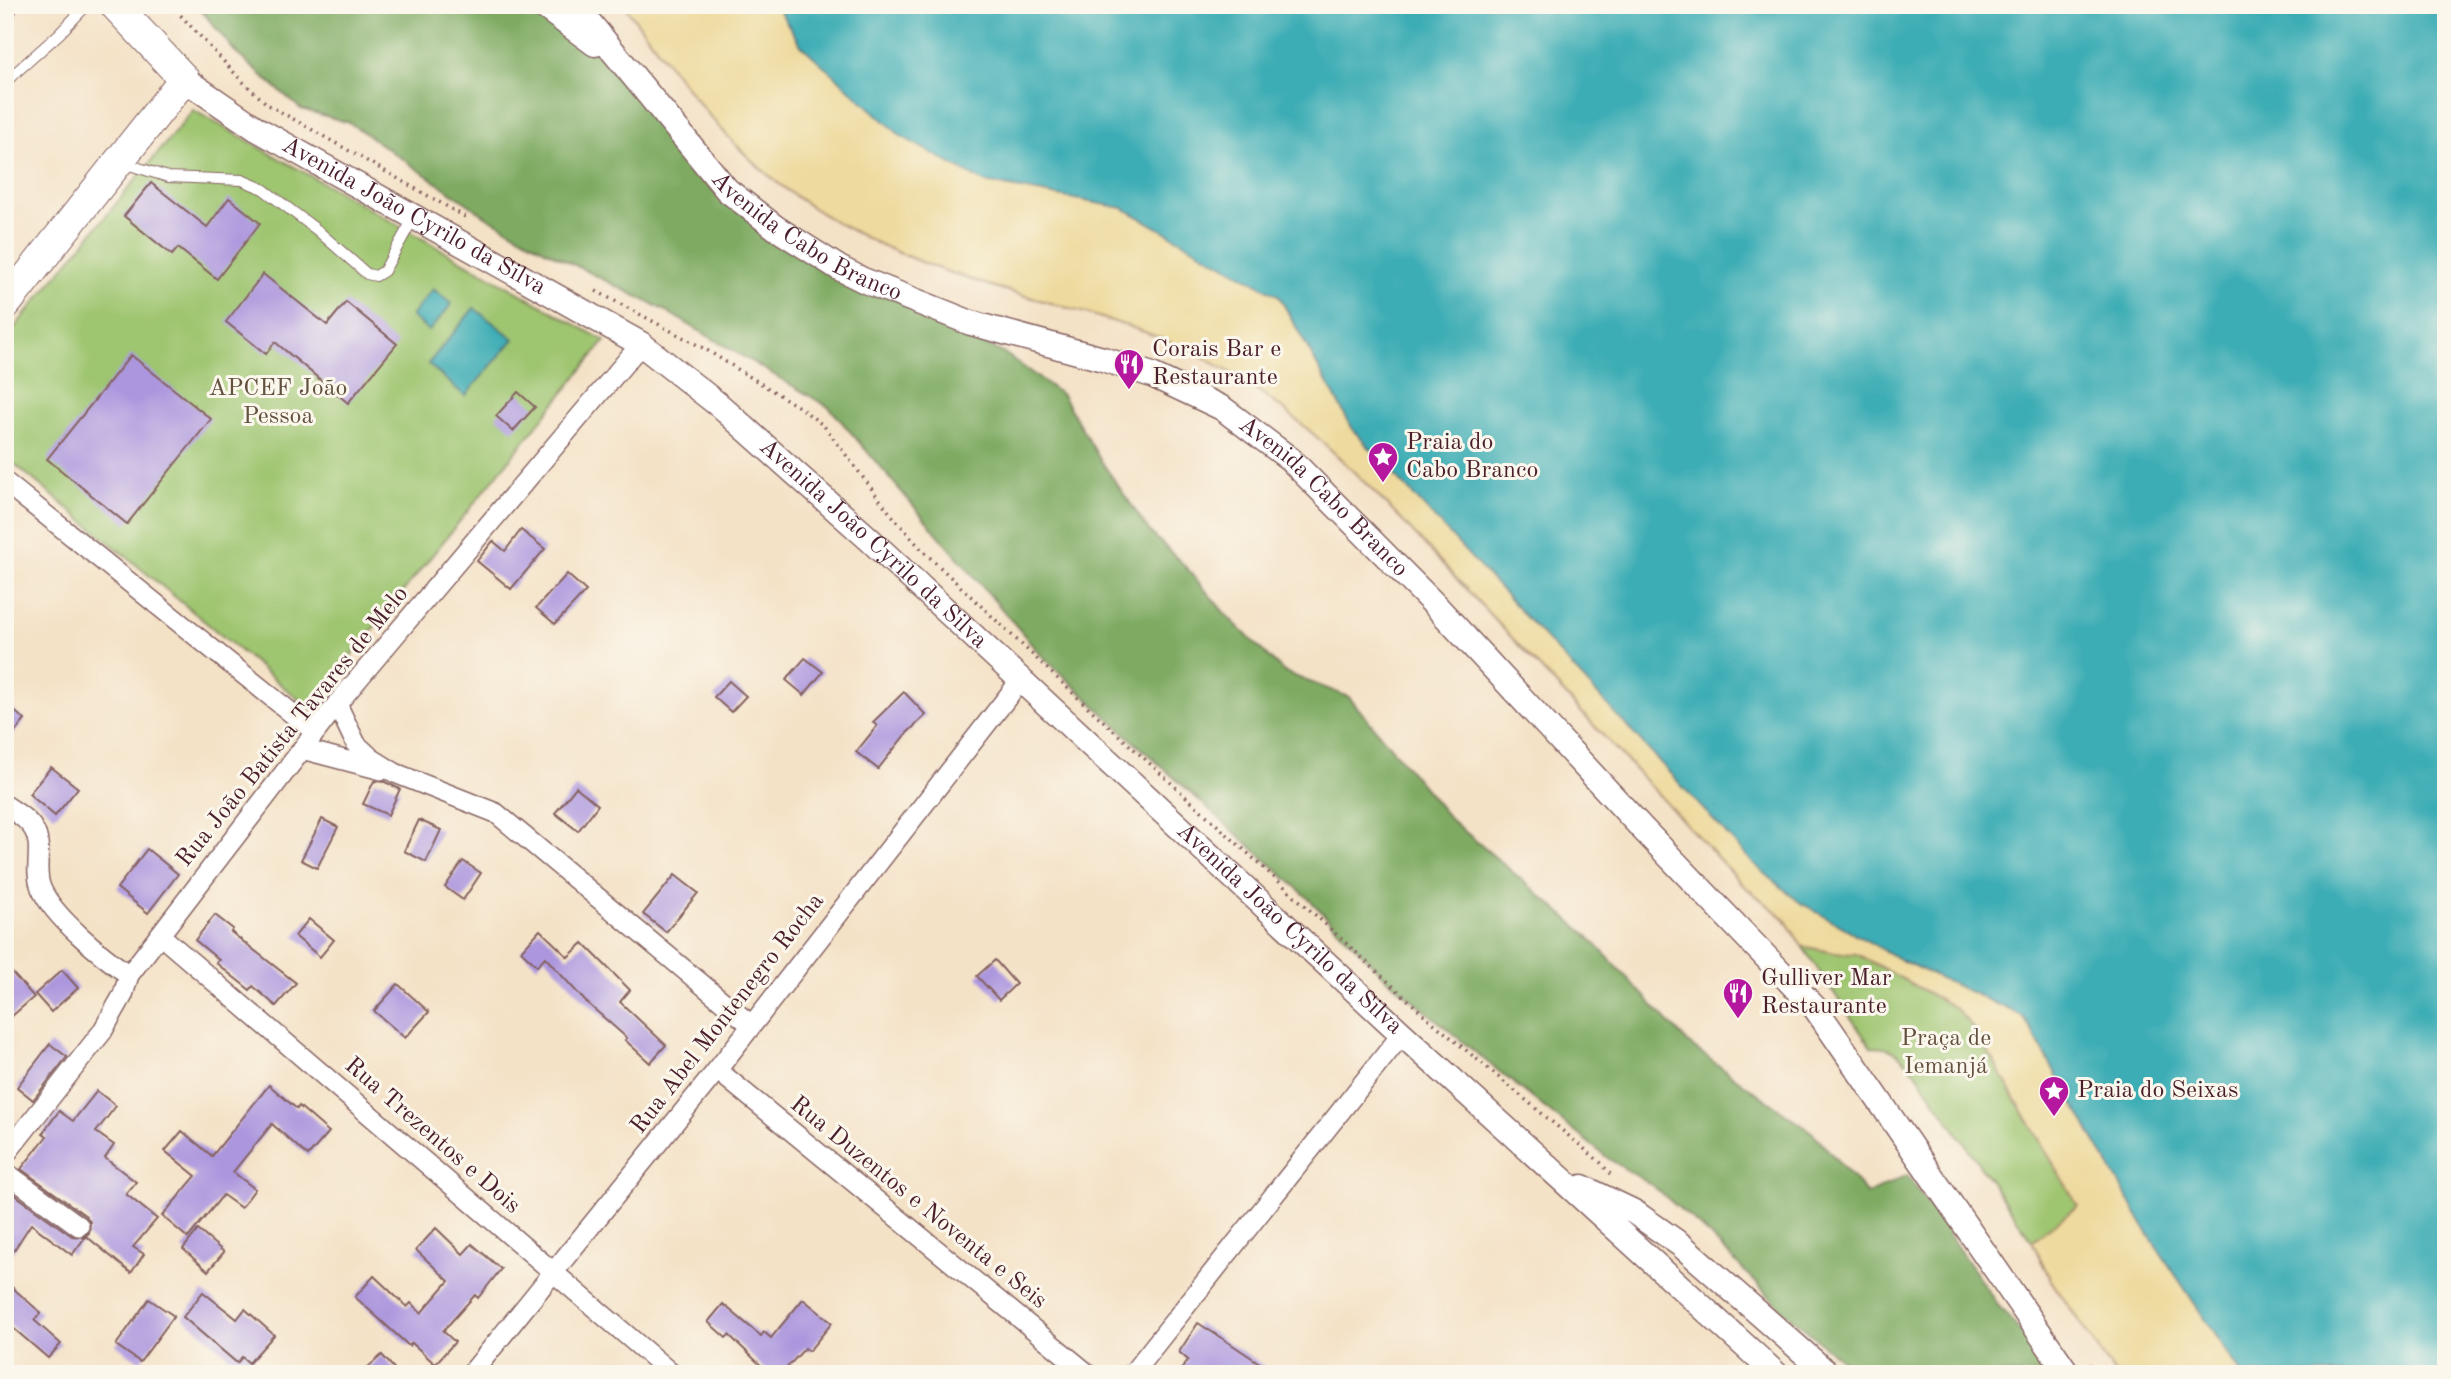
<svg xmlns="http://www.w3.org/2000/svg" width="2451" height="1379" font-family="'Old Standard TT',serif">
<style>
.green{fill:#9ec570;stroke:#74724e;stroke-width:2}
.forest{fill:#7eaa62;stroke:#646446;stroke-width:2}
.sand{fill:#eeda9e;stroke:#9c7c64;stroke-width:2}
.water{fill:#3cadb5;stroke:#436670;stroke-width:2}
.building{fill:#ac96de}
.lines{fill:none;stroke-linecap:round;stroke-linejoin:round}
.service-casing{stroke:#866362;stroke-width:12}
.minor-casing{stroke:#866362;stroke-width:22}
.tertiary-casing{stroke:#866362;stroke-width:27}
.primary-casing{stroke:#866362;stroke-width:32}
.path{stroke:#866362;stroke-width:3.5;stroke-dasharray:2 5;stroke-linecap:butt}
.service{stroke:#fff;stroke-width:10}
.minor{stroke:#fff;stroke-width:19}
.tertiary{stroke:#fff;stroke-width:24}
.primary{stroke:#fff;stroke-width:30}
.labels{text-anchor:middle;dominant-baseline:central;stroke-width:6;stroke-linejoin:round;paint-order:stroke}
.street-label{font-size:24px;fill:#4a1f2b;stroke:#fbf7ec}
.poi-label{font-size:24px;fill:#4a1f2b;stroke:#fbf7ec;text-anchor:start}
.park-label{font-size:24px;fill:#635140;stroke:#fbf7ec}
</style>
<rect width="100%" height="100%" fill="#fbf7ec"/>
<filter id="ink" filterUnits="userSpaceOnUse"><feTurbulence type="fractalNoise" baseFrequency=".0143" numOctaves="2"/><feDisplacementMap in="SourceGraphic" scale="14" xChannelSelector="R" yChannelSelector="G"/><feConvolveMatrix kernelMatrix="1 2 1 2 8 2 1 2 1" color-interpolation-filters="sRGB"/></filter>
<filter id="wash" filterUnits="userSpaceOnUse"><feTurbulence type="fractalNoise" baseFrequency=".00686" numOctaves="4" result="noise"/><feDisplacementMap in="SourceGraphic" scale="28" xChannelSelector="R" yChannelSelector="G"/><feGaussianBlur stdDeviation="1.57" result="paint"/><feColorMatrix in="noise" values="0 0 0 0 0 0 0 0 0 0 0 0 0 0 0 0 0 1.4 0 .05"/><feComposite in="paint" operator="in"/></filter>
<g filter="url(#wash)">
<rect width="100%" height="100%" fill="#f4e2c7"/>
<!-- green -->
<g class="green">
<polygon points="193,110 605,341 309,708 5,456 5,339"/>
<path d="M 1802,946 L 1836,953 L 1857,954 L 1954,1007 L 1975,1030 L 2078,1206 L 2032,1241 L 1914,1070 C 1899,1054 1895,1047 1871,1047 Z"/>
</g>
<!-- forest -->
<polygon class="forest" points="197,5 508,5 546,19 610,60 703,182 772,237 1007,355 1062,395 1101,461 1150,532 1184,565 1228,617 1284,672 1349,697 1450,819 1586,934 1690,1045 1813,1133 1867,1194 1907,1175 1997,1304 2056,1374 1858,1374 1786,1313 1702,1228 1653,1186 1609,1159 1476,1053 1384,976 1306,896 1132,740 1041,655 830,408 664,310 547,251 487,217 350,123 301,109 237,54"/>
<!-- sand -->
<path class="sand" d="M 624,5 L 776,5 L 801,45 L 984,182 L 1123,208 L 1279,296 L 1354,431 L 1798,901 L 1901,960 L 2023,1016 L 2149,1235 L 2242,1374 L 2115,1374 L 2050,1279 L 2032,1241 L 2078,1206 L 1975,1029 L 1954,1007 L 1857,954 L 1836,953 L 1802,946 L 1784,918 L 1743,885 C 1651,787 1560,689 1468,591 C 1397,516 1316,422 1226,370 C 1148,323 1058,308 972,280 C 897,256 819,221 760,168 C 707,121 667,61 624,5 Z"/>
<!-- water -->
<g class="water">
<polygon points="776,5 2446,5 2446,1374 2242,1374 2149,1235 2023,1016 1901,960 1798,901 1754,864 1354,431 1279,296 1123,208 984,182 901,136 801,45"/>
<polygon points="433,289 452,304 429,331 411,316"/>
<polygon points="474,308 514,339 465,396 428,364"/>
</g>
<g id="blocks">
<!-- building -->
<g class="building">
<polygon points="151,183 207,227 229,198 260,223 217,279 178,248 172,255 124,216"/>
<polygon points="263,274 327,325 346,302 397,344 348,403 275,342 266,354 226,322"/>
<polygon points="131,355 211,419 127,524 47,459"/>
<polygon points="518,392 535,407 513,431 496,416"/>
<polygon points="521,530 545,549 511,589 477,561 493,541 505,551"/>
<polygon points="567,574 586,591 555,624 536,608"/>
<polygon points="805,658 823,672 804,695 786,680"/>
<polygon points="729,681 746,696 731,712 714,697"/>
<polygon points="904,692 926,715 905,735 878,769 856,752 877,726 873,722"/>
<polygon points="5,703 25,720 5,744"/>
<polygon points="51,767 78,788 55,816 29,794"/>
<polygon points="374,781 385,782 400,789 388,815 363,804"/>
<polygon points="576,787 598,805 578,831 555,813"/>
<polygon points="322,819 338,827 317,868 301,860"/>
<polygon points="419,820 441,830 426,862 404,851"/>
<polygon points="147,849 178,874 148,913 117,888"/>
<polygon points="463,861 481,873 463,900 445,887"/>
<polygon points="675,875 698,893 666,932 643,914"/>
<polygon points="215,915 233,929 231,932 296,983 276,1006 253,986 250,990 216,963 219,960 195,940"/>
<polygon points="309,919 334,940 320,957 295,936"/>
<polygon points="540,930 568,957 583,943 630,990 620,1002 666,1045 650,1063 625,1040 627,1038 585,1001 545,957 537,966 521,951"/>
<polygon points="995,960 1016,984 999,1000 977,976"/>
<polygon points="5,965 34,997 5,1022"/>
<polygon points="62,970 78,988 51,1012 35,994"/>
<polygon points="398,984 429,1012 405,1038 374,1011"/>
<polygon points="50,1044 67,1057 33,1100 17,1087"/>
<polygon points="269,1085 297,1109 299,1106 329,1132 308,1156 272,1124 233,1172 255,1189 241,1208 223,1195 188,1238 162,1216 196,1176 165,1151 182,1131 212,1156"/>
<polygon points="97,1091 116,1106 96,1132 114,1145 105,1158 136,1182 126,1194 157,1219 133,1247 144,1254 131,1273 86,1236 72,1255 31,1224 5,1264 5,1192 7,1189 72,1236 83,1237 89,1233 90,1222 86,1216 21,1169 47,1136 43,1133 59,1111 73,1121"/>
<polygon points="436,1228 463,1254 472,1244 501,1269 478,1298 475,1295 443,1331 455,1342 435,1364 412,1343 409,1346 355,1297 374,1276 407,1307 411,1303 421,1313 449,1281 416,1250"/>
<polygon points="198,1230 224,1252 208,1271 183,1249"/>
<polygon points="5,1281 41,1313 34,1320 61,1344 48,1358 5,1321"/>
<polygon points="203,1292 237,1319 245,1309 274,1335 249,1363 242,1357 237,1363 183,1317"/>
<polygon points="149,1299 174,1316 140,1362 116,1345"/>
<polygon points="803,1299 832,1323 809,1351 805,1348 781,1374 770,1374 729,1335 726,1338 708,1322 723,1304 761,1336 764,1332 771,1338"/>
<polygon points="1198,1323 1234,1346 1276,1374 1178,1374 1188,1360 1179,1352"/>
<polygon points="382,1355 399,1374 360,1374"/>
</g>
</g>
</g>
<g filter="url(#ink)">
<use href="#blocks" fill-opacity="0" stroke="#866362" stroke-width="2"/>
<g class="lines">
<!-- service casing -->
<g class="service-casing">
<g id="service">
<polyline points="5,21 14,5"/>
<polyline points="5,82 59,34 87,5"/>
<polyline points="123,163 168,177 242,180 263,189 317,230 367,274 376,276 384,271 414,217"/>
</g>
</g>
<!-- minor casing -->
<g class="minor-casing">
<g id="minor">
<polyline points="5,482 315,732"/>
<polyline points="337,704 356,744 371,758 395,773 496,813 751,1025"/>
<polyline points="302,749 382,770"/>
<path d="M 5,805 C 15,812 28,819 34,830 C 44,847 33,869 41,888 C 53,917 103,957 129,975"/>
<polyline points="160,935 672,1374"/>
<polyline points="717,1070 1088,1374"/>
<polyline points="5,1155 102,1032 123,995 129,975 337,704 641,344"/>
<polyline points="5,1172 79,1226"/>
<polyline points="471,1374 717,1070 1020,681"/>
<polyline points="1132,1374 1402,1034"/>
</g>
</g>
<!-- tertiary casing -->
<g class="tertiary-casing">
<g id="tertiary">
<polyline points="542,5 595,44"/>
<path id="s1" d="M 575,5 L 727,190 L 776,228 L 839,268 L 863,280 L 971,323 L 1103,359 L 1152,375 L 1222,408 L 1290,459 L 1436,606 L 1641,827 L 1816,1009 L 2068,1374"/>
<path id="s2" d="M 184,79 L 257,129 L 641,344 L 720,406 L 869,539 L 1402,1034 L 1776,1374"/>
<polyline points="1582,1187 1634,1212 1681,1245 1828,1374"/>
</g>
</g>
<!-- primary casing -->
<g class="primary-casing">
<polyline id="primary" points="5,305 184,79 115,5"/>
</g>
<!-- path -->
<g class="path">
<polyline points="171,5 241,80 267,104 467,218"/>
<polyline points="596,291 705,349 802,409 824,426 890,513 922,550 1076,696 1430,1020 1600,1162 1611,1175"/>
<polyline points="2089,1364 2096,1374"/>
</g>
<!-- service -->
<use href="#service" class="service"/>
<!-- minor -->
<use href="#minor" class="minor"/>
<!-- tertiary -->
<use href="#tertiary" class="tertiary"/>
<!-- primary -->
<use href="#primary" class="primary"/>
</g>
</g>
<!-- icons -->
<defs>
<g id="restaurant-pin" transform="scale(1.575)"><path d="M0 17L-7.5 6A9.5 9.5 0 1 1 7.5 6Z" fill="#b5179e" stroke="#fbf7ec"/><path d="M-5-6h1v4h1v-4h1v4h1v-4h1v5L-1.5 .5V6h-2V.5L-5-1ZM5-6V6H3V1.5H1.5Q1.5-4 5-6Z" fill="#fff"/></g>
<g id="sight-pin" transform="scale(1.575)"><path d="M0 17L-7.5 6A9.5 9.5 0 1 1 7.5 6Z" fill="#b5179e" stroke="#fbf7ec"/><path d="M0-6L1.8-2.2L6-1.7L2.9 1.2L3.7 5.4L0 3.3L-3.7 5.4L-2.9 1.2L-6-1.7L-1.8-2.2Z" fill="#fff"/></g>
</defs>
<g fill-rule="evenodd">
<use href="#restaurant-pin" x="1129" y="364"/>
<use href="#sight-pin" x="1383" y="457"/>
<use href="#restaurant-pin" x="1738" y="993"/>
<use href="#sight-pin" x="2054" y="1091"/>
</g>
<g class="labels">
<!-- street labels -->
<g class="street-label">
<text stroke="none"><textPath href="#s2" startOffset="268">Avenida João Cyrilo da Silva</textPath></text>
<text stroke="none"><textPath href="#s1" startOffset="332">Avenida Cabo Branco</textPath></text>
<text stroke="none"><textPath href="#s1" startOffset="920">Avenida Cabo Branco</textPath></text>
<text stroke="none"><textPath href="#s2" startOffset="835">Avenida João Cyrilo da Silva</textPath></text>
<text transform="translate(293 727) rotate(-51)">Rua João Batista Tavares de Melo</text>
<text stroke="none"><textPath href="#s2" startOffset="1402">Avenida João Cyrilo da Silva</textPath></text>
<text transform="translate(728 1014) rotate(-52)">Rua Abel Montenegro Rocha</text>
<text transform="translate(432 1136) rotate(41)">Rua Trezentos e Dois</text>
<text transform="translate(918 1203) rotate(39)">Rua Duzentos e Noventa e Seis</text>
</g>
<!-- poi labels -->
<g class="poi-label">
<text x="1152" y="350">Corais Bar e<tspan x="1152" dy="28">Restaurante</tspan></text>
<text x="1406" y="443">Praia do<tspan x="1406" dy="28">Cabo Branco</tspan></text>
<text x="1761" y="979">Gulliver Mar<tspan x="1761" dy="28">Restaurante</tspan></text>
<text x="2077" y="1091">Praia do Seixas</text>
</g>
<!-- park labels -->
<g class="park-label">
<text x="278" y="389">APCEF João<tspan x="278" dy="28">Pessoa</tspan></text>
<text x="1946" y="1039">Praça de<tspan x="1946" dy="28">Iemanjá</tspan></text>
</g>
</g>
<!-- margin -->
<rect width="2451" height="1379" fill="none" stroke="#fbf7ec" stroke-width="28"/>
</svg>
